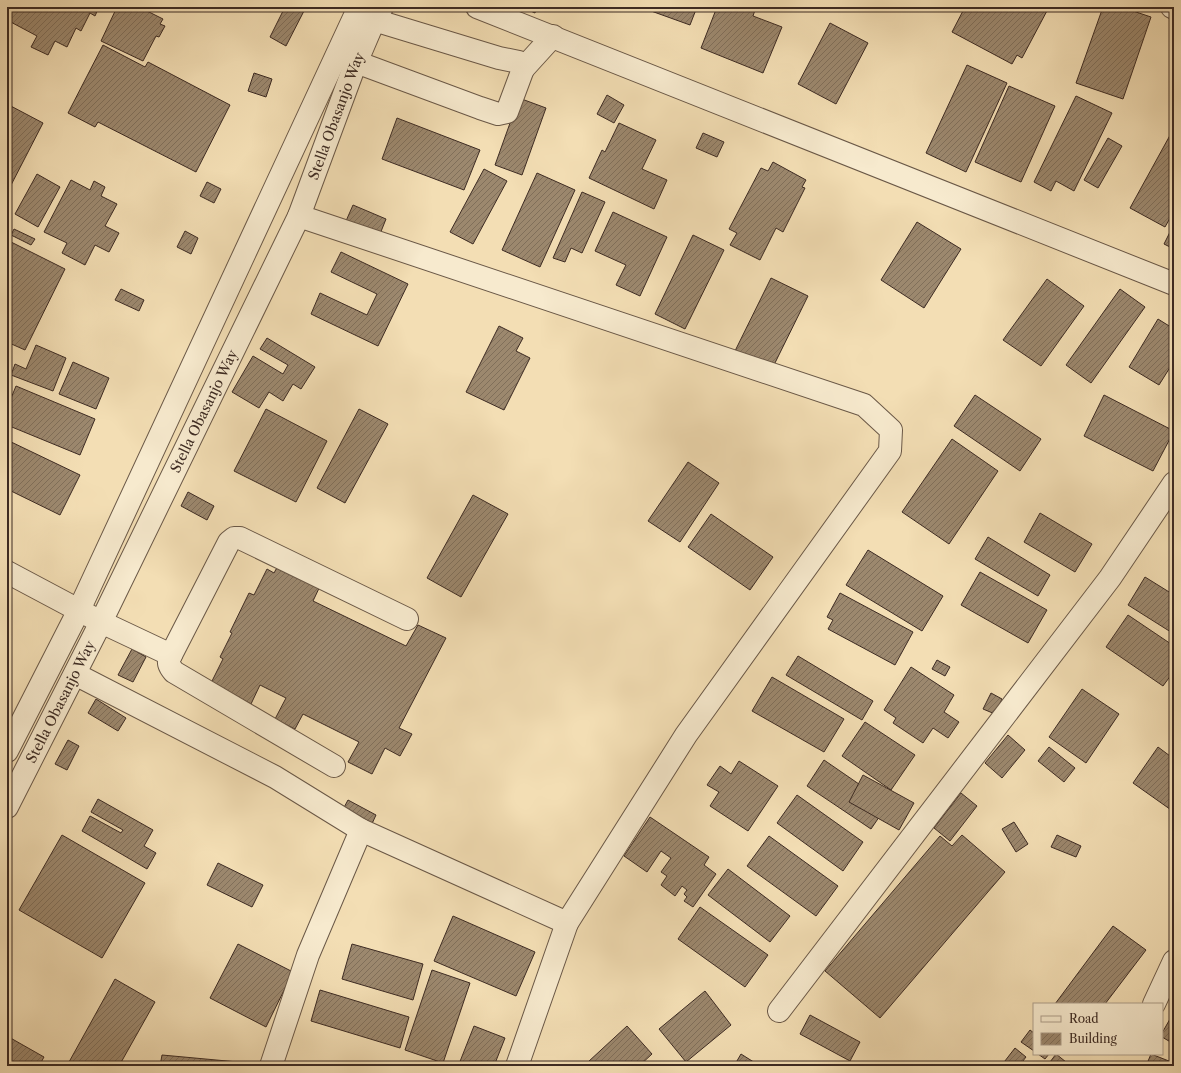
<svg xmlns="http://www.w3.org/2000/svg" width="1181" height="1073" font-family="'Libre Caslon Text',serif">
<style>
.building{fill:url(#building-hatch);stroke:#3d2b23}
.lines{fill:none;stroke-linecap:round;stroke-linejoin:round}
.minor-casing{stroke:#6a5847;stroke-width:24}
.minor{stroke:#f7eace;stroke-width:22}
.labels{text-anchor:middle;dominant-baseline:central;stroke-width:3.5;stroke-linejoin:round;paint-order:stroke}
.street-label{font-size:14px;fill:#3d2b23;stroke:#f7eace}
</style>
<defs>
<pattern id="building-hatch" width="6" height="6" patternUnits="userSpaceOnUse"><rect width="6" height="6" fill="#9c886e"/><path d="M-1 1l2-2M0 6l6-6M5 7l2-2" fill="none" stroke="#806f5a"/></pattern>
</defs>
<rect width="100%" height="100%" fill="#f3deb4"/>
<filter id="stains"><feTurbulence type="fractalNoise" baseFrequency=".005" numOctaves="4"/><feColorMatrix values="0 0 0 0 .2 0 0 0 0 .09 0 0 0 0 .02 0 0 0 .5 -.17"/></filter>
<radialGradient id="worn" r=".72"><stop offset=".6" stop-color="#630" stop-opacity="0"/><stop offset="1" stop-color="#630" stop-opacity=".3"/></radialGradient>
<!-- building -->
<g class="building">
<polygon points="12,7 26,7 31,10 33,7 99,7 95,16 90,13 81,31 76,28 67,47 55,41 48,55 31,47 37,36 7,20"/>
<polygon points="117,7 144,7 143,9 163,19 160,24 165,26 159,37 156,36 143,61 101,41"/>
<polygon points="285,7 306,7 286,46 270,37"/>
<polygon points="522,7 537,7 535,13"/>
<polygon points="640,7 697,7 690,25"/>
<polygon points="717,7 756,7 753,16 782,27 763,73 701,48"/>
<polygon points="965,7 1049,7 1022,58 1017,55 1012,64 952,32"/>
<polygon points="1103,7 1121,7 1151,17 1123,99 1076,83"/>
<polygon points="830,23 868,43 836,104 798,84"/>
<polygon points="103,45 145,67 148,62 230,105 196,172 98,122 95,127 68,113"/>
<polygon points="967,65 1007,83 966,172 926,153"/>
<polygon points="254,73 272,79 266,97 248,91"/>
<polygon points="1009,86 1055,106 1021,182 975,162"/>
<polygon points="607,95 624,105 614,123 597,114"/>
<polygon points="1076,96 1112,113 1074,191 1056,181 1051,191 1034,182"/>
<polygon points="519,98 546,108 522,175 495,165"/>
<polygon points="7,104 43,123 9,189 7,187"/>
<polygon points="397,118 480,150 464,190 382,159"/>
<polygon points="619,123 656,140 642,169 667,180 654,209 589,178 602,150 605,152"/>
<polygon points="1174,128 1174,211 1165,227 1130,208"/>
<polygon points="703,133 724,142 717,157 696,148"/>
<polygon points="1108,138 1122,146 1098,188 1084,180"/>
<polygon points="773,162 806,180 802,187 805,188 783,232 776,228 760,260 730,245 737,233 729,229 761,168 768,171"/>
<polygon points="484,169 507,181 473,244 450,232"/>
<polygon points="537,173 575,190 540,267 502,250"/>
<polygon points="37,174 60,187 38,227 15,214"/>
<polygon points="71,180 90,190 94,181 105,187 101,196 117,204 105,226 119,233 109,252 95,245 85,265 62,253 67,243 44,232"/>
<polygon points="207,182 221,189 214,203 200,196"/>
<polygon points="582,192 605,202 582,253 571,248 565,262 553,258"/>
<polygon points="353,205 386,219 380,234 346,221"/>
<polygon points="613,212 667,237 640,296 616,285 626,265 595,251"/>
<polygon points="917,222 961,249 924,308 881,280"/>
<polygon points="1174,224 1174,249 1164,244"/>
<polygon points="14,229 35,239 31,245 11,235"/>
<polygon points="185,231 198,238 191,254 177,247"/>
<polygon points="693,235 724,250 685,329 655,314"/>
<polygon points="7,240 65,269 25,350 7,342"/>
<polygon points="341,252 408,284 378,346 311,314 320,293 367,315 377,294 331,272"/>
<polygon points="771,278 808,296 771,371 734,353"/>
<polygon points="1047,279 1084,306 1041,366 1003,340"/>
<polygon points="121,289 144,300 139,311 115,300"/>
<polygon points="1120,289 1145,307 1091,383 1066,365"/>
<polygon points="1158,319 1174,329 1174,361 1159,385 1129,367"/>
<polygon points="499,326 523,338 516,351 530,358 504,410 466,392"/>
<polygon points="267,338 315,367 301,389 293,384 283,401 269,392 259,408 232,392 253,356 283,374 288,365 260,349"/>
<polygon points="36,345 66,358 53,391 11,375 15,364 26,369"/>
<polygon points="73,362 109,378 96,409 59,394"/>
<polygon points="16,386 95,419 80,455 7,425 7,408"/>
<polygon points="975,395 1041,439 1020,471 954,426"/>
<polygon points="1104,395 1174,431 1153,471 1084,436"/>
<polygon points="266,409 327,441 296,502 234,471"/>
<polygon points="359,409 388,424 345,503 317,488"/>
<polygon points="952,439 998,471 949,544 902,512"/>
<polygon points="7,440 80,475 60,515 7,489"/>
<polygon points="688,462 719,483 680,542 648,521"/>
<polygon points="188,492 214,506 207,520 181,506"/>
<polygon points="473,495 508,514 461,597 427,578"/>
<polygon points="1040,513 1092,544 1075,572 1024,542"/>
<polygon points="711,514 773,557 750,590 688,547"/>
<polygon points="988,537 1050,575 1038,596 975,559"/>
<polygon points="868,550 943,596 922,631 846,585"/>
<polygon points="280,562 322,582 313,601 406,646 418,625 446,638 399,728 412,734 400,756 385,748 372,774 348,762 359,742 303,714 295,729 275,719 286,698 260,685 251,704 211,683 223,659 220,657 232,633 230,632 249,593 254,595 267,569 274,573"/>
<polygon points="980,572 1047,610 1028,643 961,605"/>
<polygon points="1145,577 1174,595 1174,634 1128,605"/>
<polygon points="840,593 913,632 895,665 828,629 833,620 827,617"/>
<polygon points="1128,615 1174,646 1174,671 1163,686 1106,647"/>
<polygon points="132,649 146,657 133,682 118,675"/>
<polygon points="798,656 873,701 862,720 786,675"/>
<polygon points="937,660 950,667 945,676 932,669"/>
<polygon points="911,667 954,695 944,712 959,722 948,738 933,728 923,743 893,723 896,718 884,710"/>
<polygon points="772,677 844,719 824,752 752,711"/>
<polygon points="1082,689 1119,714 1086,763 1049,737"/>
<polygon points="991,693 1002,699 995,714 983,709"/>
<polygon points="96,699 126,718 118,731 88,713"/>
<polygon points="865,722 915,755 891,790 842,756"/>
<polygon points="1008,735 1025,750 1002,778 985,763"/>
<polygon points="68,740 79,746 67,770 55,764"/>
<polygon points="1049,747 1075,768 1064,782 1038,761"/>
<polygon points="1158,747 1174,759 1174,812 1133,783"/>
<polygon points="824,760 888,804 871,829 807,786"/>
<polygon points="739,761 778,786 748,831 710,806 719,792 707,785 720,766 731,774"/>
<polygon points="863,775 914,803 899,830 849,802"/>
<polygon points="961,793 977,806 950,841 934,828"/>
<polygon points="797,795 863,842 843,871 777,823"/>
<polygon points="98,799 153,830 144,846 156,853 147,869 82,831 90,816 121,833 123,830 91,812"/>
<polygon points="348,800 376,815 370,828 341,813"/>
<polygon points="650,817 709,857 704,865 716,874 693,907 684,901 687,897 684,894 687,890 682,886 675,896 661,885 667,876 661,872 671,858 661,851 647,872 624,856"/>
<polygon points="1014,822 1028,844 1016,852 1002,829"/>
<polygon points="62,835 145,883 102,958 19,910"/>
<polygon points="962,835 1005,872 880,1018 825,971 940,836 952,846"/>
<polygon points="1057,835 1081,846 1076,857 1051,847"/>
<polygon points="769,836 838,886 816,916 747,866"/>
<polygon points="218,863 263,885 252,907 207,885"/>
<polygon points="728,869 790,916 770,942 708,895"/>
<polygon points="700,907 768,955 745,987 678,939"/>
<polygon points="453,916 535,952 516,996 434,961"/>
<polygon points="1113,926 1146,950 1105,1004 1055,1004"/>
<polygon points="238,944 293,972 266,1027 210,998"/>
<polygon points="352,944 423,964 413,1000 342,979"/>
<polygon points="432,970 470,983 443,1063 405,1050"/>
<polygon points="115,979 155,1002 119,1066 77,1066 69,1062"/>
<polygon points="320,990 409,1017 400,1048 311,1021"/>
<polygon points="705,991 731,1025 686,1062 659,1029"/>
<polygon points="1174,1012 1174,1044 1162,1037 1162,1033"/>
<polygon points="810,1015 860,1042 850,1061 800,1034"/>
<polygon points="474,1026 505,1038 494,1066 463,1066 459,1064"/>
<polygon points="627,1026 652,1054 639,1066 592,1066 588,1062"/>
<polygon points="1030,1030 1034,1033 1034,1051 1021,1042"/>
<polygon points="7,1036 44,1057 39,1066 7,1066"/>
<polygon points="1015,1048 1026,1057 1019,1066 1001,1066"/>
<polygon points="741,1054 760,1066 734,1066"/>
<polygon points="1038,1054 1049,1054 1045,1059"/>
<polygon points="1056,1054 1071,1066 1047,1066"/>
<polygon points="1151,1054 1174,1063 1174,1066 1146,1066"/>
<polygon points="162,1055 238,1062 238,1066 160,1066"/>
</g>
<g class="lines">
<!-- minor casing -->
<g class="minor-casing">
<g id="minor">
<polyline points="477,7 1174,284"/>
<polyline points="1172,7 1174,8"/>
<polyline points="356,62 480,108 498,114 507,112 523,69 519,62 499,58 374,20"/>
<polyline points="523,69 553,36"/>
<polyline points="7,572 101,622 171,655"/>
<polyline points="75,674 275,777 361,830 567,923 686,735 890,451 891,430 864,405 299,216"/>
<polyline points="7,751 79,610 359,7"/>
<path d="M 334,766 L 174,672 C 169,666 167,662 171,655 L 229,542 L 234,538 L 240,538 L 407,619"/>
<path id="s1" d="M 7,807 L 101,622 L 299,216 L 356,62 C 365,44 371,24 382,7"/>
<polyline points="1154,1004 1174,961"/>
<polyline points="779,1011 1110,578 1174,483"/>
<polyline points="271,1066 308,955 361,830"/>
<polyline points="517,1066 567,923"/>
</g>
</g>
<!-- minor -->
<use href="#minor" class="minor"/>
</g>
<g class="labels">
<!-- street labels -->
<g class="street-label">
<text stroke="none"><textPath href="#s1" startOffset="766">Stella Obasanjo Way</textPath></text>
<text stroke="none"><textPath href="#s1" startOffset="442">Stella Obasanjo Way</textPath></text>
<text stroke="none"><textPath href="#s1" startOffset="118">Stella Obasanjo Way</textPath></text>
</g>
</g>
<!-- margin -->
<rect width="1181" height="1073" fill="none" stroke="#f3deb4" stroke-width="24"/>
<rect x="8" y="8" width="1165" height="1057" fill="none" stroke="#3d2b23" stroke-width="2"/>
<rect x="12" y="12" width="1157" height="1049" fill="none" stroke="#3d2b23"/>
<!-- legend -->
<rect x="1033" y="1003" width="130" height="52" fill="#f7eace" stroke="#ad9e8a"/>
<rect x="1041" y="1016" width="20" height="6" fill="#f7eace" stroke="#ad9e8a"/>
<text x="1069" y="1023" font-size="12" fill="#3d2b23">Road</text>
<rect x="1041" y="1033" width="20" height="12" fill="url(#building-hatch)" stroke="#ad9e8a"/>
<text x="1069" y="1043" font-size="12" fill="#3d2b23">Building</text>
<rect width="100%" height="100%" filter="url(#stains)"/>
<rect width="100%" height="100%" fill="url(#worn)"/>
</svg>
